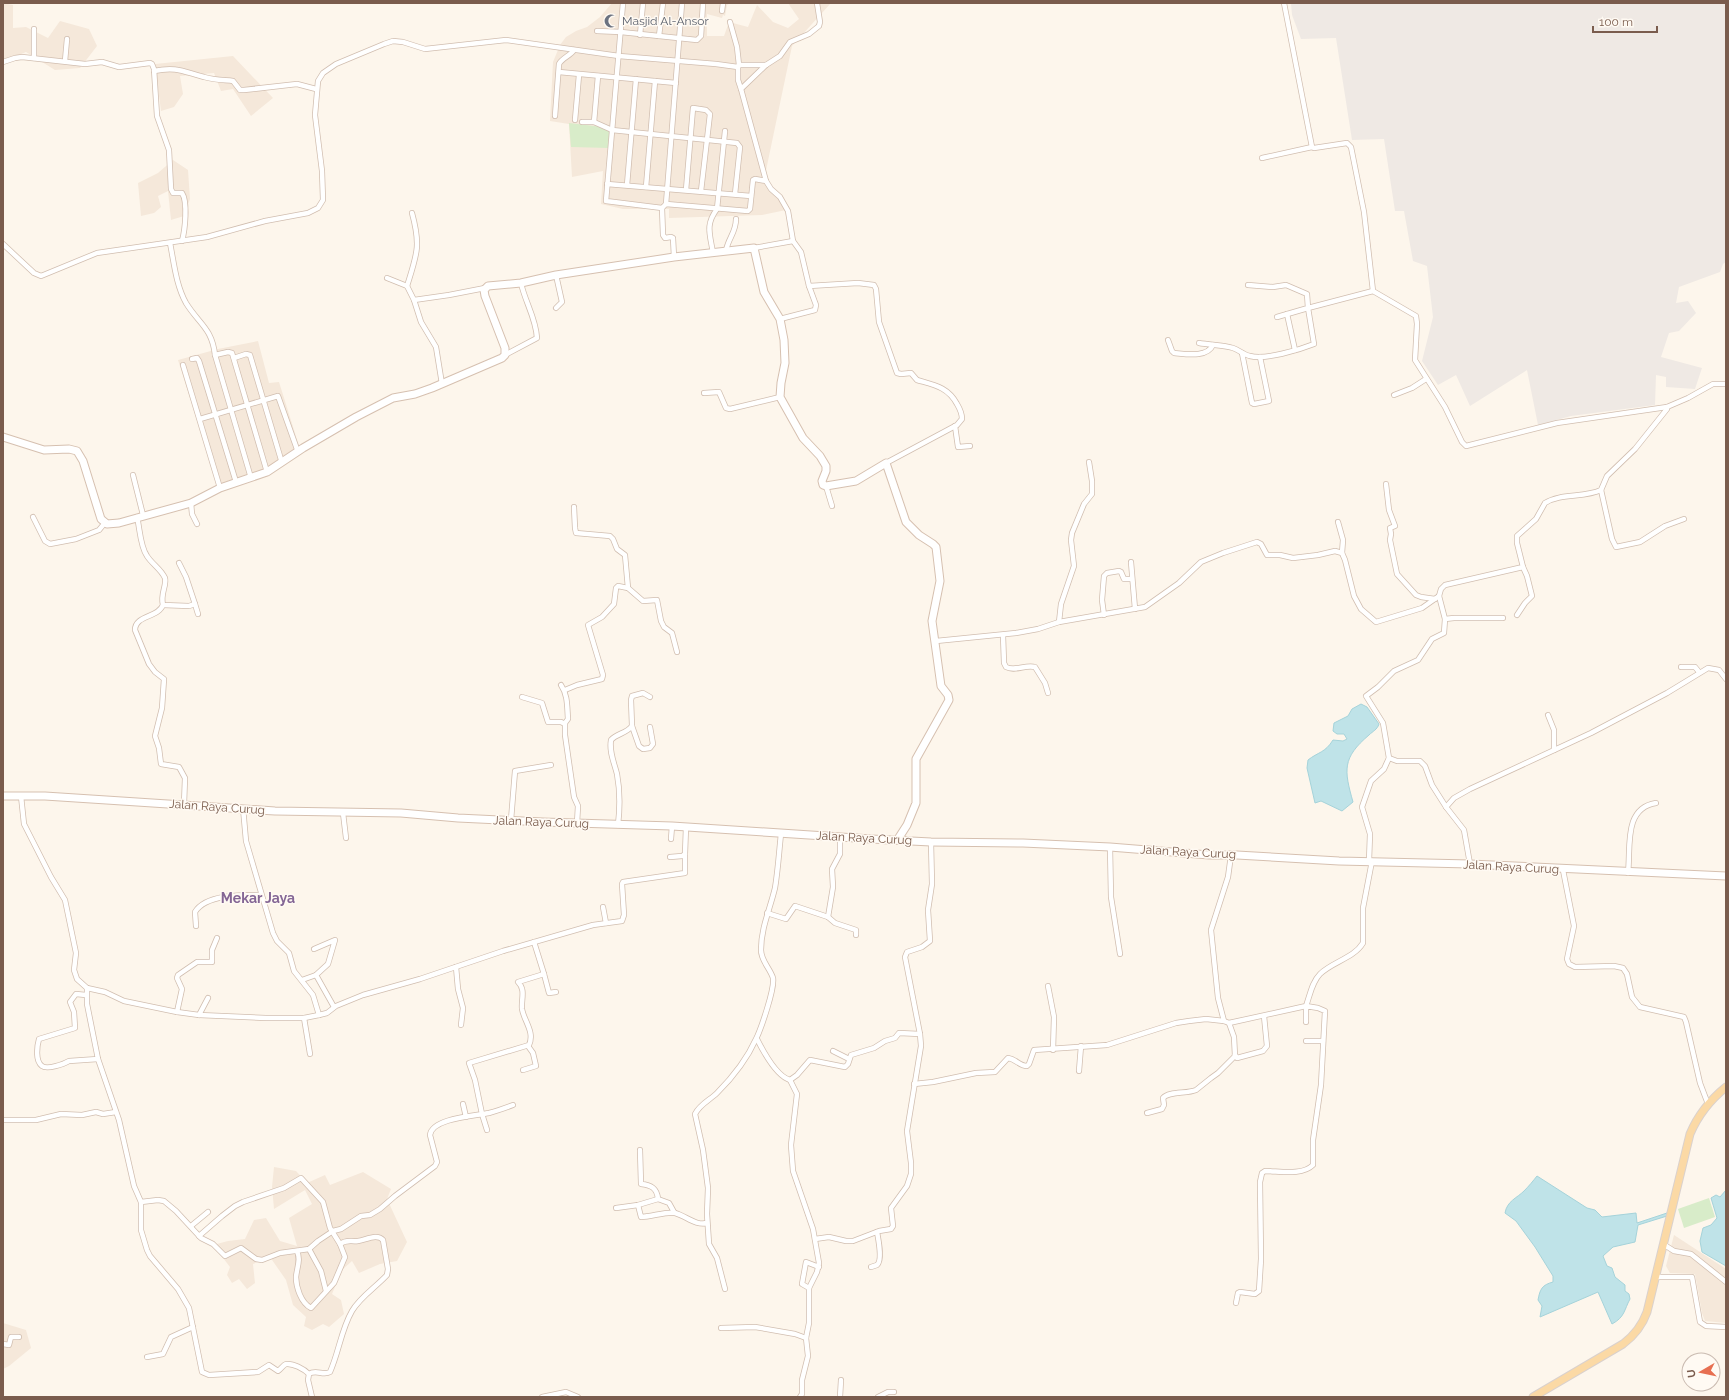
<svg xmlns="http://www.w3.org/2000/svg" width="1729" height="1400" font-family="Raleway,sans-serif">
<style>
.residential{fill:#f5e8da}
.industrial{fill:#efe9e4}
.green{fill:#d8ecc9}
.water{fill:#bfe3e8;stroke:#a5d3da}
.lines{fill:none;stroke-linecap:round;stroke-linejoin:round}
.street-casing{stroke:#d1beb0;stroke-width:6}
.secondary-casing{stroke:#d6c0b0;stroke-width:9}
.primary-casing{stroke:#dad1cd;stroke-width:9}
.street{stroke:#fff;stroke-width:4.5}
.secondary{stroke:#fff;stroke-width:7}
.primary{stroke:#fbd9a5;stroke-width:7}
.labels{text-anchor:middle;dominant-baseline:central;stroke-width:3;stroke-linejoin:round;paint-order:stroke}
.worship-label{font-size:12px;fill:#5b616d;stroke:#fffaf3;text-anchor:start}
.street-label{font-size:12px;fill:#7a5c4d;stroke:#fffaf3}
.quarter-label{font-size:14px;font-weight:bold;fill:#846695;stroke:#fffaf3}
</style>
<rect width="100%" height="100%" fill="#fdf6ec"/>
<!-- residential -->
<g class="residential">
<polygon points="3,3 13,5 13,28 26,27 48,38 60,21 89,29 97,46 80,68 55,70 26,52 3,62"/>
<polygon points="612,3 730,3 727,5 725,16 723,15 722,18 707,14 707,36 724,36 729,22 748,27 757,5 773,22 788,28 799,19 788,3 831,3 792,46 764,180 782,200 786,210 762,215 669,218 669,209 623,209 601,204 603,171 572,177 569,124 550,121 553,62 560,45 566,37 576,31 587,27 600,17"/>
<polygon points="233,56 273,98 251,116 233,89 221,91 214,73 180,76 183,94 174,107 161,111 155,64"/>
<polygon points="173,160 188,170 190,199 184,216 171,220 168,191 158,196 161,207 154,213 141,216 138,183 158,173"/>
<polygon points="258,341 269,383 279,382 299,446 272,468 217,484 178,360 218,349"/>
<polygon points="274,1167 296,1171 307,1183 325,1175 330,1185 363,1172 391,1189 387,1199 407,1242 397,1261 380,1264 359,1273 352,1261 342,1270 332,1294 341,1300 344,1314 329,1327 323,1324 312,1330 304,1326 306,1317 293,1305 286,1280 270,1257 253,1264 255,1283 247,1289 239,1279 232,1283 227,1275 230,1267 213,1245 228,1241 245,1239 254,1220 266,1218 280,1241 297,1246 289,1218 312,1204 305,1190 274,1209 272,1187"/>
<polygon points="1674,1235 1726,1269 1726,1323 1705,1321 1702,1313 1695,1274 1670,1273 1666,1266"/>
<polygon points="3,1323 26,1330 31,1348 9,1366 3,1369"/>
</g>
<!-- industrial -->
<polygon class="industrial" points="1291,3 1726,3 1726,262 1723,264 1720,272 1679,287 1676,303 1688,301 1696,313 1679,331 1669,333 1661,357 1702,368 1695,389 1666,387 1666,377 1656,375 1655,405 1571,416 1538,425 1527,370 1470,406 1456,375 1438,385 1422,361 1433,317 1427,266 1413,261 1404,211 1395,211 1384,139 1352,140 1336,38 1301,39 1292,15"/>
<!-- green -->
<g class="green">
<polygon points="569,123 611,128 609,148 571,147"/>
<polygon points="1709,1198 1715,1217 1684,1228 1678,1209"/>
</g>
<!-- water -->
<g class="water">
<path d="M 1361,704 L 1367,707 L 1379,724 C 1377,730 1373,731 1369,735 C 1342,758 1344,770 1353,802 L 1342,811 L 1321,801 L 1315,803 L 1307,768 L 1308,760 C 1318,752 1325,753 1333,740 L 1343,741 L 1347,739 L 1344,734 L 1337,734 L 1333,731 L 1334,723 L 1348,716 L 1352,709 Z"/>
<path d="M 1537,1176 L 1587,1208 L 1595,1210 L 1602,1217 L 1636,1213 L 1637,1223 L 1667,1213 L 1667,1216 L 1638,1225 L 1635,1242 L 1613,1247 L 1603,1256 L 1607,1266 L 1612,1268 L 1615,1277 L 1625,1285 L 1625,1291 L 1629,1294 L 1630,1299 C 1624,1310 1625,1317 1612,1324 L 1598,1292 L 1540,1317 L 1542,1306 L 1538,1300 C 1540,1289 1542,1285 1553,1282 L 1553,1276 L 1535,1247 L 1516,1221 L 1505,1213 C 1507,1201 1517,1198 1524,1191 C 1529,1186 1533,1181 1537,1176 Z"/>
<polygon points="1726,1190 1726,1266 1702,1252 1700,1241 1703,1228 1711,1225 1717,1218 1711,1198 1716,1195 1720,1197"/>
</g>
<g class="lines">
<!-- street casing -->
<g class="street-casing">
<g id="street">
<polyline points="623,3 606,201 662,208 666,204 748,211 750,209 753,180 755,179 766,181"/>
<path d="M 817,3 L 820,22 L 819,26 L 809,34 L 790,42 L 780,56 L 766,65 L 741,89 L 766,181 L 771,189 L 780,197 L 788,211 L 793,241 L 801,252 L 809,286 L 858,283 L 874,285 L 876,289 L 879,322 L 897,373 L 901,374 L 911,373 L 917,380 C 934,385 948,387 957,404 C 960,409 962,413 962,419 L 957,425 L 886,463"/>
<polyline points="1284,3 1312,147 1314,148 1347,143 1351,147 1364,212 1373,291"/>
<polyline points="722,11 723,3"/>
<polyline points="730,22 737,47 739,65"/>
<polyline points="597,31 621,32 697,40 701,36 703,3"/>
<polyline points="640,35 643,3"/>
<polyline points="659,36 663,3"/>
<polyline points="34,58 34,29"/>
<polyline points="65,61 67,39"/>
<path d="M 3,62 L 15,58 L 22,57 L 85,64 L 102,62 L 119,67 L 150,63 L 152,64 L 154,69 L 157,116 L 169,150 L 171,189 L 173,193 L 182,193 C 188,202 185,230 182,241"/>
<polyline points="738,67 738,80 741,89"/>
<path d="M 154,71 C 177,66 184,72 204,77 C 214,80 224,80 233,81 L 240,90 L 244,90 L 297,84 L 316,89"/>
<polyline points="559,72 676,83"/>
<path d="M 555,116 L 559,64 C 562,58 570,56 574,50"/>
<polyline points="575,120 579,75"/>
<polyline points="582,122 594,122 612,130 737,143 740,147 735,194"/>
<polyline points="594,122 598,76"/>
<polyline points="1262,158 1312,147"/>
<polyline points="607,184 751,196"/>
<polyline points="627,185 636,79"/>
<polyline points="646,187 655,81"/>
<polyline points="686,190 693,108 706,110 710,114 701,191"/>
<polyline points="666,204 682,3"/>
<polyline points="662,208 663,235 665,238 671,237 673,238 674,257"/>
<path d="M 170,243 C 174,263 176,285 186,303 C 199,324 212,328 215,355 L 251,478"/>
<polyline points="3,244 34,273 41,276 97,253 207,237 265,221 308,213 318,208 323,200 322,171 315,115 318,81 323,73 336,64 384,44 393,41 403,42 425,49 506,40 619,56 716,64 738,67 739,65 766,65"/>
<polyline points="754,248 793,241"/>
<path d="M 726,251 C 728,238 736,233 736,219"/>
<path d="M 713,253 C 710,234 705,225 717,209 L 725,131"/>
<polyline points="387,278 407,286 414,300 449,295 485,288"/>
<polyline points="1248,285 1273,287 1286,285 1307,294 1308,308 1277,317"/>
<path d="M 407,286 C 417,254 421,246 412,213"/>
<polyline points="414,300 421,322 436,347 442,384"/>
<polyline points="556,308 562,302 556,275"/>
<polyline points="1287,314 1295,350"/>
<polyline points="780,319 815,310 816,305 809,286"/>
<path d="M 1168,340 L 1172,351 L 1174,353 C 1186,354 1207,358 1213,345"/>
<path d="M 1199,343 C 1210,345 1223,345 1233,348 C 1239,350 1244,355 1250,356 C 1265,360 1299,350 1314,344 L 1308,308 L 1373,291 L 1416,316 L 1417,324 L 1415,360 L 1445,407 L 1462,442 L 1466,446 L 1557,423 L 1667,407 L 1688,398 L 1713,384 L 1726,384"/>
<polyline points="1242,353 1252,403 1254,404 1269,401 1260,357"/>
<polyline points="215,355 228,352 232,353 267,472"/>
<path d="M 505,355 L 537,338 C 536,318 525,302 521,283"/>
<polyline points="234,358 246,354 250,355 282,463"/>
<polyline points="192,359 197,358 199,361 236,482"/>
<polyline points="183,365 220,488"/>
<polyline points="704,393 719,392 726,408 730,409 780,397"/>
<polyline points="1394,395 1412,388 1426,379"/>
<polyline points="200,419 278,396 298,452"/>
<polyline points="955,426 958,447 970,446"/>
<polyline points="133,475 143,515"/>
<polyline points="1386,484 1389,510 1395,526 1390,528 1391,534 1390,540 1397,574 1416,595 1421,597 1435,599"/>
<polyline points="826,486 832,506"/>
<polyline points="1601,490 1612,539 1616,547 1640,542 1665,526 1684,519"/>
<polyline points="191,503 192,514 197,524"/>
<polyline points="574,507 575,528 576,533 610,536 613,539 617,549 625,555 628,588"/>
<polyline points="33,517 45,541 50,544 76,539 99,530 104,524"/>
<path d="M 137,517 C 140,529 140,546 147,556 C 152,564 161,569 165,578 C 167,585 160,594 163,605 L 189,606 L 195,604 L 186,577 L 179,563"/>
<polyline points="1338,522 1343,540 1342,553"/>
<polyline points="1131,562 1135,609"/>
<polyline points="195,604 198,614"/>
<path d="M 163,605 C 158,618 135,615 135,630 L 149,664 L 155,672 L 164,679 L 162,708 L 155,736 L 159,748 L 161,764 L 179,767 L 185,778 L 184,804"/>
<polyline points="1104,615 1102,600 1104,576 1107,573 1119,571 1121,572 1124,579 1132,579"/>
<polyline points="1517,615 1525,603 1532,596 1527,576 1523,567"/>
<polyline points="1445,619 1454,618 1503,618"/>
<polyline points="1059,622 1061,604 1074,566 1071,540 1072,533 1084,504 1092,494 1092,481 1089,462"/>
<path d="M 1003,635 L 1004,663 L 1006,667 C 1015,672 1026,664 1035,667 L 1045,683 L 1048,693"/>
<path d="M 936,641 L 1016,633 L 1038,629 L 1059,622 L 1145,607 L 1179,583 L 1201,562 L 1223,553 L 1257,542 L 1261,544 L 1267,555 L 1280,555 L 1293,558 L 1318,555 L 1335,551 L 1342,553 L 1345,560 L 1354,596 L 1361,609 L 1376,622 L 1422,608 L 1439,596 L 1441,589 L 1445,585 L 1523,567 L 1517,543 L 1517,536 L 1536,519 L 1545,503 C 1561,493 1584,498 1601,490 L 1607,476 L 1635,449 L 1667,409 L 1667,407"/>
<polyline points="1681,667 1695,667 1699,672"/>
<path d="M 561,685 C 568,695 567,707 568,719 L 565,723"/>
<polyline points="565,690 577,685 602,679 603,675 588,625 602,617 614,604 616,588 618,586 628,588 643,601 657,600 661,621 664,627 672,633 677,652"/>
<polyline points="522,697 542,703 548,722 561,722 565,724 565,735 574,797 578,806 577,823"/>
<polyline points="1548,715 1554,730 1554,750"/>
<polyline points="632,726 639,746 643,749 650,748 653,744 650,727"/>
<polyline points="1389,758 1397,761 1420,761 1425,766 1432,785 1446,807"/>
<polyline points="21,796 24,824 51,877 65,900 76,953 74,970 77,979 87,988 105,992 124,1001 177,1012 199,1015 266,1018 304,1018 319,1015 327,1013 336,1006 363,995 420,979 503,951 593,925 622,921 624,915 622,884 623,882 685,873 685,854"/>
<polyline points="243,808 246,841 273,933 277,941 289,953 294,971 313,995 319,1015"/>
<polyline points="343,813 346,838"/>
<polyline points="511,820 515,771 551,765"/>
<path d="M 618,825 C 620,808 620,790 617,774 C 614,762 609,752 611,740 C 617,733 626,734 632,726 L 631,700 L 632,696 L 643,693 L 650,697"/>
<polyline points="671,839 672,826"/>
<polyline points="1110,847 1111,897 1120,954"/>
<polyline points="670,857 682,856 685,854 686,827"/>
<polyline points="1369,861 1370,834 1362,807 1371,781 1384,769 1389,758 1383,723 1366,696 1378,687 1394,671 1418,660 1432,639 1444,633 1445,619 1439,596"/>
<polyline points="1470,864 1464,830 1446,807 1454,798 1470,789 1591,733 1667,693 1708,668 1719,670 1726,679"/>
<polyline points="1563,870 1574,926 1567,959 1569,964 1575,967 1614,966 1623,968 1627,974 1632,997 1640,1007 1684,1017 1686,1022 1700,1083 1708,1104"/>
<path d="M 1628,873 C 1631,848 1623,808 1656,803"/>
<polyline points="603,907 606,923"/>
<polyline points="767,913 786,919 795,906 828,917 833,887 832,869 840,854 840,836"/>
<polyline points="828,917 835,923 856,930 856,935"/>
<path d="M 196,926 L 195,912 C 206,894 243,895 261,895"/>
<polyline points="314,949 335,940 328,964 316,975 334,1007"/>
<polyline points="456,967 458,989 463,1008 461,1025"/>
<polyline points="544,974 549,993 556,992"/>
<polyline points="302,980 316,975"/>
<polyline points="1048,986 1054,1017 1053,1050"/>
<path d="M 87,988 L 87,1004 L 98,1059 L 119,1120 L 134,1186 L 141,1202 L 141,1230 L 147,1250 L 150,1256 L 178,1289 L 189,1308 L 202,1372 L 209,1375 L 258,1372 L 269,1365 L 278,1371 C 281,1369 283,1365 286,1364 C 293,1363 304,1369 309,1374"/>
<path d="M 86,995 L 76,994 L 70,1002 L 74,1012 L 75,1028 L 39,1039 C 37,1046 35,1061 42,1066 C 47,1070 64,1064 69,1061 L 98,1059"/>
<polyline points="177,1012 182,989 177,978 178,975 197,962 212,962 212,950 217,938"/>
<polyline points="199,1015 208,998"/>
<polyline points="304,1018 310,1054"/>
<polyline points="1224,1021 1218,998 1211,930 1228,877 1231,855"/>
<path d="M 757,1039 C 763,1051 776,1076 790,1080 L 797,1075 L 810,1060 L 845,1067 L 848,1064 L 851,1055 L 874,1048 L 885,1041 L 895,1038 L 899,1033 L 920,1034"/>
<polyline points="1306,1041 1323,1041"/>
<polyline points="833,1051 849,1059"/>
<polyline points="1235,1055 1237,1058 1263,1051 1267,1046 1264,1016"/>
<polyline points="523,1070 536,1066 533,1053 528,1046"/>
<polyline points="1079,1071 1081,1046"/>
<polyline points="790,1080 797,1094 791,1145 793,1171 813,1229 819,1263 817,1272 809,1288 809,1323 806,1338 808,1356 802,1380 802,1394 800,1397"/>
<path d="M 914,1084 L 933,1082 L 976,1073 L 995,1072 L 1008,1058 C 1016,1059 1019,1066 1027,1066 L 1029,1064 L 1034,1050 L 1107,1045 L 1176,1023 L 1189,1021 L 1206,1019 L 1224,1021 L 1229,1023 L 1306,1006 C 1310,995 1312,982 1320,974 C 1332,962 1354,958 1363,943 L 1363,908 L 1372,861"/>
<polyline points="463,1104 466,1117"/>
<path d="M 1147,1113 L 1162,1109 L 1164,1105 L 1163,1098 C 1169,1091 1187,1094 1196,1090 L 1211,1078 L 1218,1073 L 1235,1056 L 1234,1037 L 1229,1023"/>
<polyline points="3,1120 36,1120 61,1114 82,1115 96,1112 103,1114 116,1112"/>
<path d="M 487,1130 L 482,1114 L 475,1080 L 469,1063 L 529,1045 C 535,1032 524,1021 522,1009 C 521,999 526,990 518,982 L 544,974 L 534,942"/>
<path d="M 640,1150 L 641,1184 C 651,1185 657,1188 658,1199"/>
<path d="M 141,1202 L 158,1200 L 164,1201 L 176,1211 L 201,1238 L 213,1244 L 225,1256 L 241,1248 L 256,1259 L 262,1260 L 280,1253 L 309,1249 L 318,1241 L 333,1231 L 341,1229 L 361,1216 L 370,1215 L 380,1209 L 395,1196 L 435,1166 L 437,1162 L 430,1135 C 432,1118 475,1116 489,1113 C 497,1111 505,1108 513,1105"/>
<path d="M 638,1205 L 641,1217 C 651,1217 667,1211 675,1213 C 686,1216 696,1226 707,1223"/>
<polyline points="616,1208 638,1205 658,1199 669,1203 674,1212"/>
<polyline points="191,1226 208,1212"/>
<path d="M 199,1236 L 222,1216 L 235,1206 L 243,1202 L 284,1188 L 301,1178 L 323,1202 L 330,1228 L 340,1244 C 347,1239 351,1242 358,1241 C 366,1240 377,1233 383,1240 L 388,1269 L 387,1275 C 376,1287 360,1297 352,1311 C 341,1330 339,1352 330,1372 C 323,1376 316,1369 309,1374 L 308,1380 L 312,1397"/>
<polyline points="815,1239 829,1237 846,1241 853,1241 879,1231 891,1229 893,1226 891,1208 907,1186 911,1174 911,1163 907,1131 921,1046 920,1034 905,957 907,952 922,947 930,941 928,910 932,884 931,842"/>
<polyline points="1663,1244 1674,1251 1691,1254 1726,1282"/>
<polyline points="309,1249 321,1271 326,1291"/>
<path d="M 297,1251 C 301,1260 297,1267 296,1277 C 296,1287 301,1303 311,1308 L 334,1283 L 345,1257 L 340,1244"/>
<path d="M 871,1267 C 871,1267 877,1265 877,1265 C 883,1260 878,1238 877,1232"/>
<polyline points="1655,1277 1692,1277 1700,1322 1706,1326 1726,1327"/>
<polyline points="809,1288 802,1284 806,1262 819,1267"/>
<path d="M 725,1289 L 717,1258 L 709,1244 L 707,1214 L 708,1188 L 703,1150 L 695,1114 C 700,1104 710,1100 717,1093 C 732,1078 747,1059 756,1039 C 761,1029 775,988 773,978 C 770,968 761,961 761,950 C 761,928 770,909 775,888 C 778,870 779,852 781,834"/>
<path d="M 1236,1303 L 1238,1293 L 1240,1292 L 1255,1294 L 1259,1291 L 1261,1259 L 1260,1182 L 1262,1173 L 1265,1171 C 1279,1171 1302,1176 1313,1165 L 1313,1140 L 1321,1085 L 1325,1011 L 1318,1008 L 1306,1006 L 1306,1022"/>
<polyline points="721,1328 755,1327 795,1334 806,1338"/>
<polyline points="3,1344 9,1345 11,1337 19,1337"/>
<polyline points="147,1357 163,1354 171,1337 193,1327"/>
<polyline points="542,1397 566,1392 578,1397"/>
<polyline points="840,1397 841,1380"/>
<polyline points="878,1397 888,1392 894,1392"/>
</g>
</g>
<!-- secondary casing -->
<g class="secondary-casing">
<g id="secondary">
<polyline points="3,437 44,450 69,449 77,451 83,461 101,519 107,524 119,523 191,503 220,488 267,472 303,448 356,417 393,398 415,394 432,388 502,358 505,355 505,348 485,296 484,290 488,286 521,283 556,275 674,257 754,248 764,292 780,319 784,340 785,363 781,383 780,397 803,438 820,456 826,466 826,471 822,481 823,485 826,486 856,481 886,463 906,522 919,535 933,544 936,547 940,581 932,621 941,686 948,695 949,700 916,759 916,803 907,825 898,839"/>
<polyline points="3,796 45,796 275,811 401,813 458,818 543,822 672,826 871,839 931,842 1023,843 1110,847 1209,855 1237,855 1339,861 1470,864 1726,876"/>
</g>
</g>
<!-- primary casing -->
<g class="primary-casing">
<path id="primary" d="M 1533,1397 L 1623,1344 C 1635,1335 1642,1326 1647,1312 L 1690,1134 C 1698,1115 1710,1100 1726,1087"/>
</g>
<!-- street -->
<use href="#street" class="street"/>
<!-- secondary -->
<use href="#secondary" class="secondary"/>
<!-- primary -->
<use href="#primary" class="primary"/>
</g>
<!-- icons -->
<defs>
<g id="mosque-bare" transform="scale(1.08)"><path d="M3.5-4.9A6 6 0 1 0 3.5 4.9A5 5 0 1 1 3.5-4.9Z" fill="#6b7280" stroke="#fffaf3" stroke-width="2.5" paint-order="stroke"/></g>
</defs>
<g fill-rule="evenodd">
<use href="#mosque-bare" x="611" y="21"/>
</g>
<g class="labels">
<!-- worship labels -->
<g class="worship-label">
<text x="622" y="21">Masjid Al-Ansor</text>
</g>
<!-- street labels -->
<g class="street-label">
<text transform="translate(217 807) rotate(4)">Jalan Raya Curug</text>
<text transform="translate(541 822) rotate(2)">Jalan Raya Curug</text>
<text transform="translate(864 838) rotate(3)">Jalan Raya Curug</text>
<text transform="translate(1188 852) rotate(3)">Jalan Raya Curug</text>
<text transform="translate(1511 867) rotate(3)">Jalan Raya Curug</text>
</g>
<!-- quarter labels -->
<g class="quarter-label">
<text x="258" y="898">Mekar Jaya</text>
</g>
</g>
<!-- border -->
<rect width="1729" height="1400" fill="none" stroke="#7a5c4d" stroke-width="8"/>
<!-- north arrow -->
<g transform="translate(1701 1372) rotate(261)"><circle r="19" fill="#fffaf3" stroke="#cabbb1"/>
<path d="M0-3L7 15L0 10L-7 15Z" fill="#e76f51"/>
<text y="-6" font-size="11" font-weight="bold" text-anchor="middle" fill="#7a5c4d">U</text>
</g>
<!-- scale -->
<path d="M1593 26v6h64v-6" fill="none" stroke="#7a5c4d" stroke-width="2"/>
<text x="1599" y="26" font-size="12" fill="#7a5c4d" stroke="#fffaf3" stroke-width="3" paint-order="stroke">100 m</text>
</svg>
